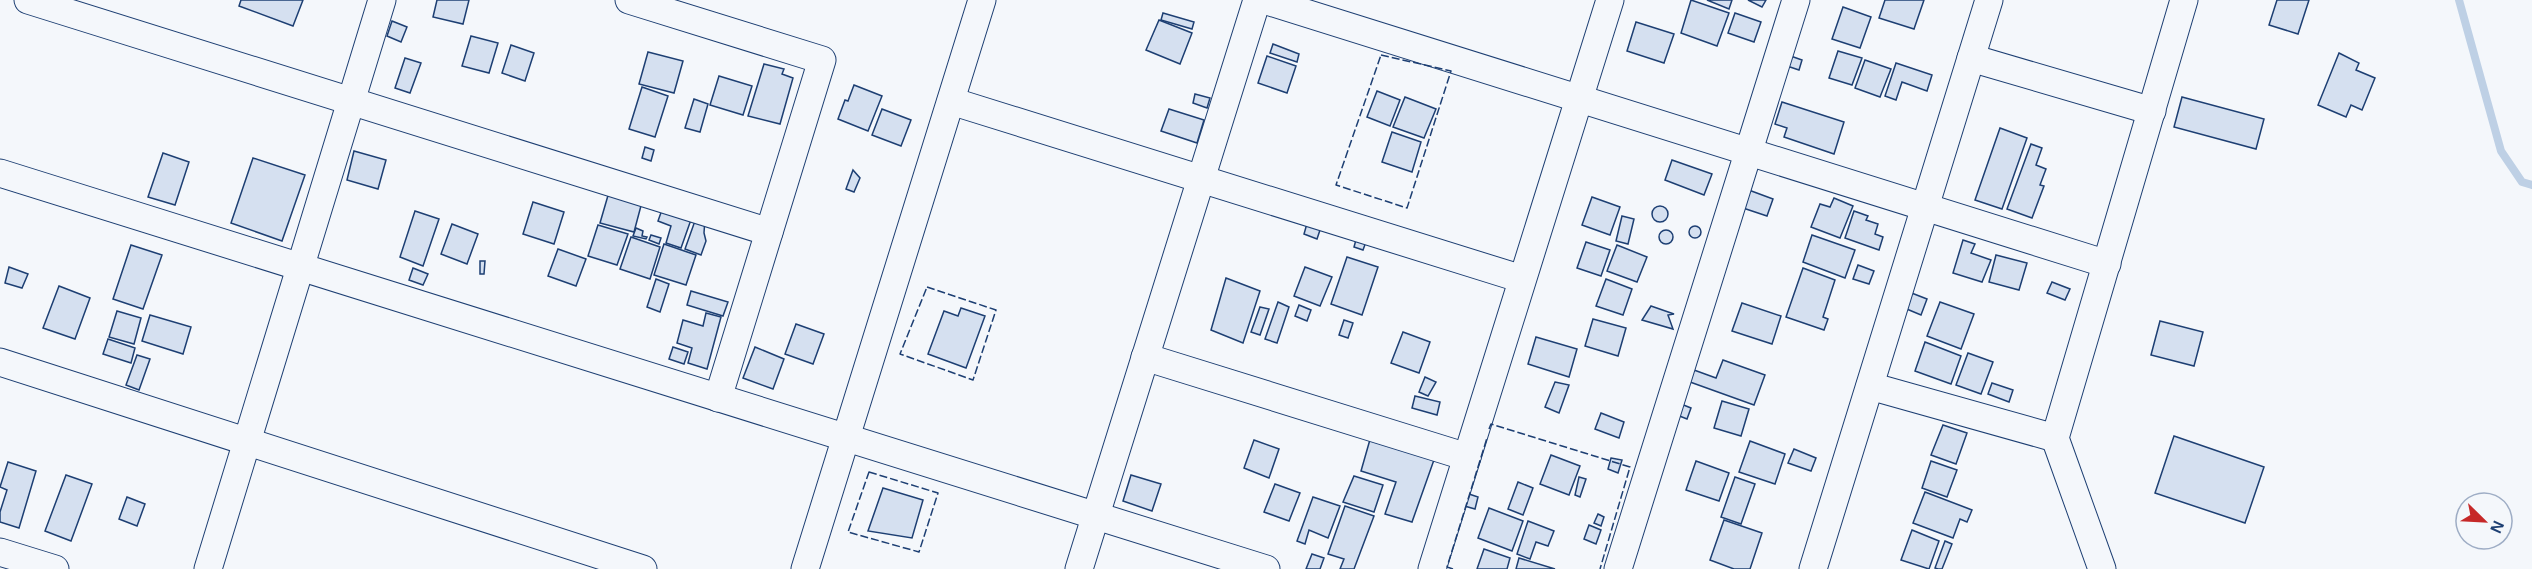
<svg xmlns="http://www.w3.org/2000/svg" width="2532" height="569" font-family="Arial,sans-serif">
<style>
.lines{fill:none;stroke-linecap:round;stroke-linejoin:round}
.stream{stroke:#bed0e5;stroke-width:8}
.building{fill:#d5e0f0;stroke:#1d3f73;stroke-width:1.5}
.minor-casing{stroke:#1d3f73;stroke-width:29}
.minor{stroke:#f4f7fb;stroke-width:27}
.fence{stroke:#1d3f73;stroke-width:1.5;stroke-dasharray:8 3;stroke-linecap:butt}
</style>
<rect width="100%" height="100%" fill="#f4f7fb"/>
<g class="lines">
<!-- stream -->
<polyline class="stream" points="2459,0 2501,151 2522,182 2532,185"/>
</g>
<!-- building -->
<g class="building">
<polygon points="241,0 303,0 293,26 239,6"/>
<polygon points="437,0 469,0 463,24 433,17"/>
<polygon points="1691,0 1729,13 1717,46 1681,33"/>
<polygon points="1707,0 1732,0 1729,9"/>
<polygon points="1748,0 1766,0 1762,7"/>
<polygon points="1885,0 1924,0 1914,29 1879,18"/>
<polygon points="2277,0 2309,0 2298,34 2269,25"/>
<polygon points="1843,7 1871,17 1860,48 1832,39"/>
<polygon points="1163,13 1194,22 1192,29 1161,20"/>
<polygon points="1735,13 1761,22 1754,42 1728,33"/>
<polygon points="1159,20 1192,33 1180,64 1146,50"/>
<polygon points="392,21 407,27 401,42 387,36"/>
<polygon points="1636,22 1674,34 1664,63 1627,51"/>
<polygon points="471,36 498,43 489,73 462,66"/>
<polygon points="1273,44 1299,54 1297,62 1270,53"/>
<polygon points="511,45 534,53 525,81 502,73"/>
<polygon points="1838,51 1862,58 1852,85 1829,78"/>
<polygon points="648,52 683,61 674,93 639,84"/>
<polygon points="2339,53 2359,63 2356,70 2375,78 2362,110 2351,105 2346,117 2318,105"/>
<polygon points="1785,54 1802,60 1799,70 1781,64"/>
<polygon points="1267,56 1296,66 1287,93 1258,83"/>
<polygon points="405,58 421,63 410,93 395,88"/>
<polygon points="1865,60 1891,69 1880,97 1855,88"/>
<polygon points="1896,63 1932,75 1927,91 1902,82 1896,100 1885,96"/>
<polygon points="764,64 784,69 782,74 793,78 780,124 748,116"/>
<polygon points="719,76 752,86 743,115 710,105"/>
<polygon points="854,85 882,96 868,131 838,119 845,100 848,101"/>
<polygon points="642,87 668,96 655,137 629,129"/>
<polygon points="1377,91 1400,100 1390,126 1367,117"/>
<polygon points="1195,94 1210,98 1207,108 1193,103"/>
<polygon points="1405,97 1436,109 1424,138 1393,127"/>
<polygon points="2182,97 2264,119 2256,149 2174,127"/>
<polygon points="694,99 708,104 700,132 685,128"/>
<polygon points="1782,102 1844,122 1834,154 1784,137 1787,128 1775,124"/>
<polygon points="882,109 911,120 901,146 872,135"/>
<polygon points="1169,109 1204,120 1197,143 1161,131"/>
<polygon points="2000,128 2027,138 2002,209 1975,200"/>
<polygon points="1392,132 1421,142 1412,172 1382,162"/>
<polygon points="2031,144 2042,148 2036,165 2046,169 2040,185 2044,186 2032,218 2007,209"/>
<polygon points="645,147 654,150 651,161 642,158"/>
<polygon points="354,151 386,160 378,189 347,180"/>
<polygon points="163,153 189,162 175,205 148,197"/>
<polygon points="253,158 305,175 282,241 231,223"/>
<polygon points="1672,160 1712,174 1704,195 1665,180"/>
<polygon points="853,170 860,178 854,192 846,189"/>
<polygon points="1746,189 1773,199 1767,216 1740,207"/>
<polygon points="609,192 642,202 634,232 600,223"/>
<polygon points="1592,197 1620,207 1610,235 1582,225"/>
<polygon points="1834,198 1853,206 1840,238 1811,227 1820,204 1830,207"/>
<polygon points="533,202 564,212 554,244 523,234"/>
<polygon points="664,204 693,214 681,248 666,243 671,226 658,221"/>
<circle cx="1660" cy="214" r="8"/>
<polygon points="415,211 439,219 423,266 400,257"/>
<polygon points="1854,211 1868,216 1866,220 1878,224 1875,234 1883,237 1879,250 1845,238"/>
<polygon points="1622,216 1634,219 1628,244 1616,241"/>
<polygon points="696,218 705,219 704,233 706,241 701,255 685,249"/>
<polygon points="1308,220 1322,224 1317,239 1304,234"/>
<polygon points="452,224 478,234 467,264 441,254"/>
<polygon points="598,225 628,234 617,265 588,256"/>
<circle cx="1695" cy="232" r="6"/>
<polygon points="636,228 643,231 642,236 647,237 646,239 633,236"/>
<circle cx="1666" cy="237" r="7"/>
<polygon points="651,235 661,238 659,244 649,240"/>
<polygon points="1812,235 1855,250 1845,278 1803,262"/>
<polygon points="1357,236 1367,239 1363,250 1354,247"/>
<polygon points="631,237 660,247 650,279 620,269"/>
<polygon points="1963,240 1975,244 1971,253 1991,260 1982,282 1953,273"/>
<polygon points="1586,242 1610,250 1601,276 1577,268"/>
<polygon points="664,244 696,255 686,285 654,275"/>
<polygon points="131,245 162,255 143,309 113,299"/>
<polygon points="1617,245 1647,257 1637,282 1607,271"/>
<polygon points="558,249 586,259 576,286 548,276"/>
<polygon points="1996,255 2027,263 2019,290 1989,282"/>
<polygon points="1347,257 1378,267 1362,315 1331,304"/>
<polygon points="480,261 485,261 484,274 480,274"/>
<polygon points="1858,265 1874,271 1869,284 1853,279"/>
<polygon points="9,267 28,274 22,288 5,283"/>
<polygon points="1305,267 1332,277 1320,306 1294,296"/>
<polygon points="413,268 428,274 423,285 409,280"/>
<polygon points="1803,268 1835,280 1823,317 1828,319 1824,330 1786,317"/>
<polygon points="1226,278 1260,291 1243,343 1211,330"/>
<polygon points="656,279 669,284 660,312 647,307"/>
<polygon points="1606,279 1632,289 1623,315 1596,306"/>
<polygon points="2052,282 2070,289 2065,300 2047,293"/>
<polygon points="59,286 90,298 75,339 43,328"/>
<polygon points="691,291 728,302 723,316 687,305"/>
<polygon points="1909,292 1927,299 1921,315 1902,307"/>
<polygon points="1278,302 1289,307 1277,343 1265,339"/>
<polygon points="1940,302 1974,314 1961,349 1927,336"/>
<polygon points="1742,303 1781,316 1772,344 1732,331"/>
<polygon points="1299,305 1311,310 1307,321 1295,316"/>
<polygon points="1651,306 1674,314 1668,315 1673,329 1642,320"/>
<polygon points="1260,307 1269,309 1260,335 1251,332"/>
<polygon points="961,308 985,316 966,368 928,354 944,311 958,316"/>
<polygon points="117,311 141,318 134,344 109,337"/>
<polygon points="706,313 721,317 707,369 688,363 692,348 677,343 683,320 703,326"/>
<polygon points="150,315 191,327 183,354 142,341"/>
<polygon points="1593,319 1626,328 1618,356 1585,346"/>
<polygon points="1344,320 1353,323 1348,338 1339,335"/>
<polygon points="2160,321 2203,332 2194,366 2151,355"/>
<polygon points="796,324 824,334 813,364 785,354"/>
<polygon points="1403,332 1430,342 1419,373 1391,363"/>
<polygon points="1536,337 1577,349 1569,377 1528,364"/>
<polygon points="108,339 135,348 131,363 103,354"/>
<polygon points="1925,342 1961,356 1951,384 1915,371"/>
<polygon points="673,347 688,352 684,364 669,359"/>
<polygon points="755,347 784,359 773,389 743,378"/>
<polygon points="1968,353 1993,362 1981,394 1956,385"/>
<polygon points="137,355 150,359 139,390 126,385"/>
<polygon points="1723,360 1765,375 1754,405 1690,382 1694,370 1716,378"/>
<polygon points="1425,377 1436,382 1428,396 1419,392"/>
<polygon points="1555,382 1569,385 1559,413 1545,407"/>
<polygon points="1992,383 2013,390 2009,402 1988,394"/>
<polygon points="1415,396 1440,402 1437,415 1412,408"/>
<polygon points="1722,401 1749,409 1741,436 1714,428"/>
<polygon points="1681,404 1691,408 1687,419 1677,415"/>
<polygon points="1601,413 1624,422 1619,438 1595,429"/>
<polygon points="1943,425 1967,433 1956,464 1931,455"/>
<polygon points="1371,436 1435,457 1412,522 1385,514 1396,482 1361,471"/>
<polygon points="2174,436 2264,467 2245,523 2155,493"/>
<polygon points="1254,440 1279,449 1269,478 1244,468"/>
<polygon points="1750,441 1785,454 1775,484 1739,472"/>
<polygon points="1794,449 1816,458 1811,471 1788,463"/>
<polygon points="1551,455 1580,466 1569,495 1540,484"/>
<polygon points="1611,458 1622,460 1618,473 1608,469"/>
<polygon points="1696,461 1729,473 1719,501 1686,490"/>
<polygon points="1931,461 1957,470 1947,497 1922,488"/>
<polygon points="8,462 36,471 19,528 0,522 0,512 7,490 0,487"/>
<polygon points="66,475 92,484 71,541 45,531"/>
<polygon points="1131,475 1161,484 1152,511 1123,501"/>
<polygon points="1354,476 1383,485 1374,512 1343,502"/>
<polygon points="1579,477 1586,479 1580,497 1575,495"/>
<polygon points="1735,477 1755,484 1741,524 1721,517"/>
<polygon points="1518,482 1533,488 1523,515 1508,509"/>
<polygon points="1275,484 1300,493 1289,521 1264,512"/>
<polygon points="883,488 923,500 912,538 868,531"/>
<polygon points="1925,492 1972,510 1967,522 1960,519 1953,538 1913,523"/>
<polygon points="1466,493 1478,497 1475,509 1461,505"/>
<polygon points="127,497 145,504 137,526 119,519"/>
<polygon points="1313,497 1340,506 1328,538 1309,530 1305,544 1297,541"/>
<polygon points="1345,506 1374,516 1354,569 1340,569 1344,559 1328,554"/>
<polygon points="1489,508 1523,521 1512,551 1478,538"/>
<polygon points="1598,514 1604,517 1601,526 1594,523"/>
<polygon points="1724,520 1762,533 1750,569 1734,569 1710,560"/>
<polygon points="1528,521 1554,531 1548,546 1536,542 1530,559 1517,554"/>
<polygon points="1589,525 1601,530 1596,544 1584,539"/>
<polygon points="1912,530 1939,541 1929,569 1901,560"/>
<polygon points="1945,541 1952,544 1942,569 1938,569 1935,568"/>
<polygon points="1484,549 1510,558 1507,569 1477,569"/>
<polygon points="1312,554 1324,558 1320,569 1306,569"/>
<polygon points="1519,558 1555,569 1516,569"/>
</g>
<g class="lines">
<!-- minor casing -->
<g class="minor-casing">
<g id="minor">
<polyline points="28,0 769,232"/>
<polyline points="629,0 822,60 718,398"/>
<polyline points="1264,0 2107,264"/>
<polyline points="1971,58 2152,111"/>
<polyline points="951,101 1522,279"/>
<polyline points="0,173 1266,569"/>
<polyline points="1145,357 1467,457"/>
<polyline points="0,362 643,569"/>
<polyline points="1870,386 2055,438"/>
<polyline points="0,552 55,569"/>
<polyline points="208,569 382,0"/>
<polyline points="805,569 982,0"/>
<polyline points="1079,569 1257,0"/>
<polyline points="1432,569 1610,0"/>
<polyline points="1618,569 1796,0"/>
<polyline points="1813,569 1989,0"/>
<polyline points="2102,569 2055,438 2184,0"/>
</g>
</g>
<!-- minor -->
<use href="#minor" class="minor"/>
<!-- fence -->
<g class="fence">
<polygon points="1381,55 1451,71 1407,208 1336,185"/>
<polygon points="927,287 996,310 973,380 900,354"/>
<polyline points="1489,429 1491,424 1630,467 1600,569"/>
<polygon points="869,472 938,493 919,552 848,532"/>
<polyline points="1453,569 1447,567 1487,438"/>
</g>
</g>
<!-- north arrow -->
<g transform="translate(2484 521) rotate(114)"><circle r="28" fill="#f4f7fb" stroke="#9eadc5" stroke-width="1.5"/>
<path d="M0-4.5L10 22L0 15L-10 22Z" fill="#c62828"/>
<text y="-9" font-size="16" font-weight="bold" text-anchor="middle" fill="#1d3f73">N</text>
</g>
</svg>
